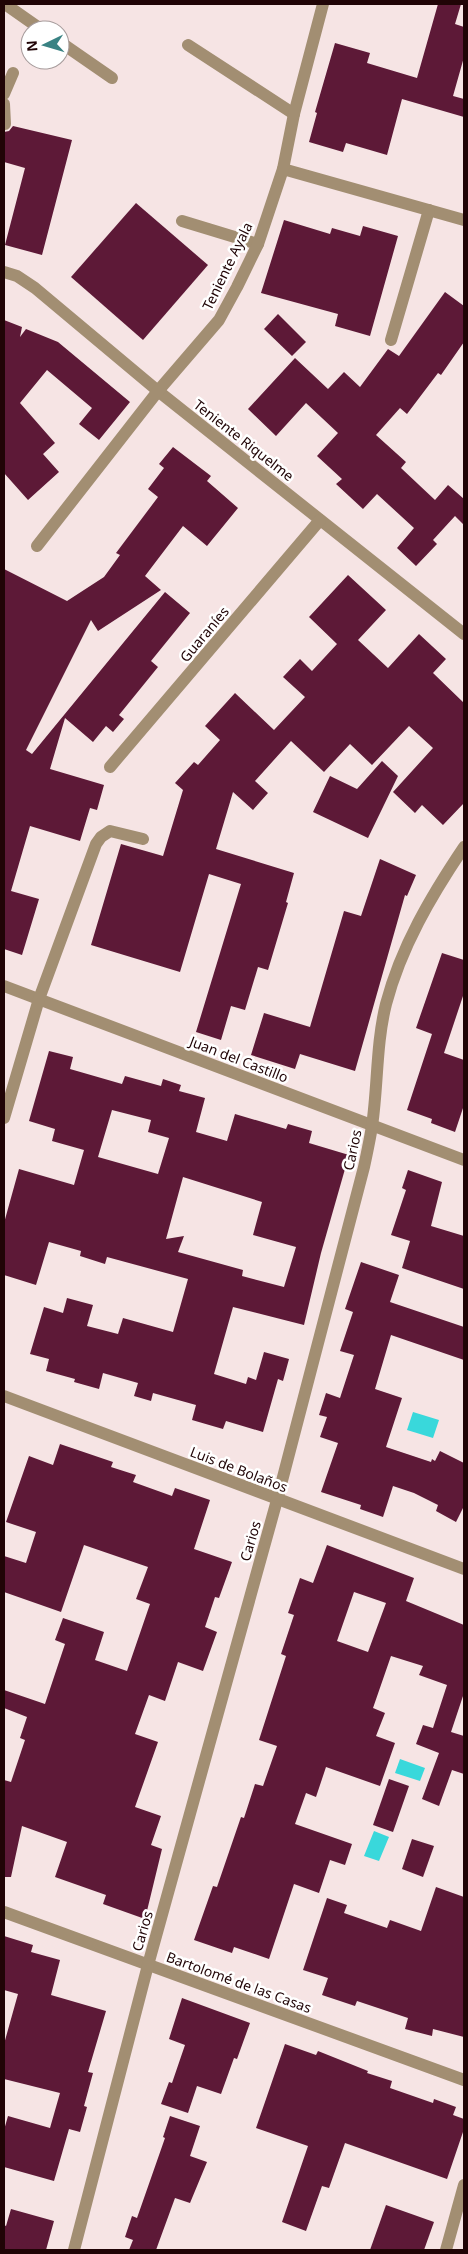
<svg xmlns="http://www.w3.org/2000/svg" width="468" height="2254" font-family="'Noto Sans',sans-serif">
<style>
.water{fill:#39d8db}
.building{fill:#5d1937;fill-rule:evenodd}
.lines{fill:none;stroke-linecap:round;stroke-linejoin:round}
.minor{stroke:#a28e72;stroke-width:12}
.labels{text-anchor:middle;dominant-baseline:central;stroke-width:5;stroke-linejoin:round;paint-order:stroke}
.street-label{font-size:14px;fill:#200406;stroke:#fff}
</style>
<rect width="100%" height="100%" fill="#f6e4e4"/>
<!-- water -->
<g class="water">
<polygon points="413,1412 439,1420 433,1438 407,1430"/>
<polygon points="400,1759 425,1768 420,1781 395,1773"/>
<polygon points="374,1831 389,1837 379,1861 364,1856"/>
</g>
<!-- building -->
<g class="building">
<polygon points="438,4 461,4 455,24 464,27 464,57 453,96 464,99 464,117 402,99 387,155 346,143 343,152 309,142 317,113 315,112 335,43 370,53 367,63 417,78"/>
<polygon points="13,126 72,140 42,255 5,245 25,168 4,162 4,132 9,131"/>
<polygon points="136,203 208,265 143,340 71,277"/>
<polygon points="284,220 330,234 332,228 360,236 363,226 398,236 370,336 335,326 338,314 261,293"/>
<polygon points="445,292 464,306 464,342 441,375 438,373 407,414 400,408 376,435 406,462 401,468 435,500 448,485 464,499 464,525 455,516 433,540 437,544 416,566 397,548 414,528 377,494 363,509 336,484 342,479 317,456 338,433 306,403 276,436 248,409 295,358 328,389 344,372 360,387 388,349 399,356"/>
<polygon points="278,314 306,342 292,356 264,329"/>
<polygon points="4,320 22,327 20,337 26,329 58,342 130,402 99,440 79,424 92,408 47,370 20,403 55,443 43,454 59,472 28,500 4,473"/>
<polygon points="173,447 211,476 207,481 238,508 207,546 183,526 145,576 161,590 98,631 91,620 26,750 32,754 165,592 190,613 151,661 158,667 119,715 124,719 113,732 106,726 93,742 65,718 50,769 104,785 97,810 90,808 80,841 30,826 11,891 39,899 22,955 4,949 4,569 67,601 104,577 120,555 116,553 158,497 148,489 164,468 159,464"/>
<polygon points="348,575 386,610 358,640 388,668 419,634 446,659 433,673 464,703 464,803 443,825 422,805 415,813 393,792 433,748 409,726 372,765 350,744 324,772 291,741 255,781 268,793 253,810 233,792 216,849 294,873 286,902 288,903 268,970 258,967 245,1010 231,1006 221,1040 196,1032 241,884 209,874 180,972 91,945 121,844 163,856 183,790 175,783 194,762 198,765 220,740 205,726 235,693 274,730 305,697 283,677 300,659 312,671 337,644 309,617"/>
<polygon points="382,761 398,776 368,838 313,812 330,776 357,789"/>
<polygon points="380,859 416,875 407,896 405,895 355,1071 300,1054 295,1069 251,1055 264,1013 310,1027 344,911 361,916"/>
<polygon points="442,953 464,960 464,993 444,1053 464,1060 464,1105 455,1132 431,1123 432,1119 407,1110 432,1034 416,1028"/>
<path d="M 49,1051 L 73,1057 L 70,1069 L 122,1084 L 125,1076 L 161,1086 L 163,1079 L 181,1085 L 179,1091 L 205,1098 L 196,1132 L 227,1141 L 235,1114 L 286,1129 L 288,1124 L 312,1131 L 309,1143 L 349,1155 L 321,1253 L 304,1325 L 233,1307 L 214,1374 L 246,1384 L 248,1377 L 256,1380 L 264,1352 L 289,1359 L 283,1381 L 278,1379 L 263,1432 L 226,1421 L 223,1429 L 192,1420 L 196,1405 L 153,1393 L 151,1401 L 134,1396 L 138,1383 L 103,1373 L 99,1389 L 74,1382 L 75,1379 L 46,1371 L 49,1359 L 30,1354 L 44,1307 L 63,1313 L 67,1298 L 93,1305 L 87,1326 L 118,1334 L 123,1318 L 173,1332 L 188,1279 L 107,1257 L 105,1264 L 80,1256 L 81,1251 L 49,1242 L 36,1285 L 4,1275 L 4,1223 L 19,1169 L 74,1185 L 84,1150 L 52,1141 L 55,1129 L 29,1121 ZM 112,1110 L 151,1120 L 148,1132 L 169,1138 L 158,1174 L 98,1157 ZM 183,1177 L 262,1202 L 253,1235 L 296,1247 L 284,1287 L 242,1276 L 243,1270 L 178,1252 L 184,1236 L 166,1239 Z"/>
<polygon points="408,1170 442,1182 431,1226 464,1236 464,1289 402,1268 410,1241 391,1235 406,1190 402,1188"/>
<polygon points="361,1262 399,1275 390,1302 464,1327 464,1360 391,1335 375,1389 402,1398 386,1447 431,1462 432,1459 435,1461 440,1451 464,1463 464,1506 456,1522 436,1511 438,1505 414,1493 393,1486 383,1517 360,1509 361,1505 321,1492 338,1443 320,1437 327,1417 319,1415 326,1393 340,1398 354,1355 340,1351 353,1312 345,1309"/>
<polygon points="60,1444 113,1462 111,1467 136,1475 133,1482 172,1496 175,1488 210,1500 194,1549 232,1562 219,1598 215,1597 205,1627 217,1632 203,1671 178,1662 165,1701 149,1695 135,1734 158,1742 135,1807 161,1816 151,1845 162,1849 145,1919 103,1904 106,1895 55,1877 67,1842 22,1826 11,1877 4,1877 4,1780 11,1782 25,1740 20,1738 27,1717 4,1708 4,1690 45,1704 65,1644 55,1640 63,1618 104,1632 95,1660 127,1671 150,1604 136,1599 148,1567 84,1545 61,1612 4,1592 4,1556 26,1563 36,1532 6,1522 29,1456 53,1465"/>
<path d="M 327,1545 L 414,1578 L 406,1601 L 464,1625 L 464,1693 L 451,1732 L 464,1736 L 464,1774 L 452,1770 L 439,1806 L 422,1799 L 439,1753 L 416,1744 L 423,1725 L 433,1728 L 447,1685 L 419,1675 L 423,1666 L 391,1656 L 373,1708 L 385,1713 L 376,1736 L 395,1743 L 380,1786 L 326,1767 L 316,1797 L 306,1793 L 295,1824 L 352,1844 L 345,1865 L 330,1860 L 319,1893 L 294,1884 L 269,1959 L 234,1947 L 232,1953 L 194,1940 L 213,1886 L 217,1887 L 241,1817 L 244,1818 L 255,1784 L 263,1786 L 277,1746 L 259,1740 L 286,1656 L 281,1654 L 294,1615 L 288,1613 L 300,1578 L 313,1583 ZM 354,1592 L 386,1603 L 368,1652 L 337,1641 Z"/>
<polygon points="389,1779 409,1786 393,1832 373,1825"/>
<polygon points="412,1839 434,1846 423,1877 402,1869"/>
<polygon points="436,1887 464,1897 464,2037 433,2029 432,2036 405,2029 408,2018 357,2001 355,2006 322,1995 328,1978 303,1970 327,1898 347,1905 344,1913 387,1928 390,1920 421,1931"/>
<polygon points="4,1936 33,1945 31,1952 60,1960 51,1995 106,2011 88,2072 93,2073 84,2106 87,2107 80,2132 69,2129 54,2181 4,2167 4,2130 8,2116 50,2128 60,2093 4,2079 4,2044 18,1994 4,1990"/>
<polygon points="182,1998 250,2023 237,2059 234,2058 221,2094 197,2086 188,2113 161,2104 169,2082 172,2083 185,2045 169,2039"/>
<polygon points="285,2044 316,2055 318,2051 368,2071 367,2073 392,2081 390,2088 433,2103 434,2099 456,2107 453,2115 464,2119 464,2129 447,2179 345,2143 329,2188 322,2186 306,2231 282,2222 308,2146 256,2128"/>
<polygon points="170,2116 200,2126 190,2156 207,2162 190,2203 175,2198 156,2250 129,2250 133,2240 125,2237 132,2216 137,2218 165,2138 163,2137"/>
<polygon points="386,2205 434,2222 424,2250 370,2250"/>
<polygon points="11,2209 54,2221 46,2250 4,2250 4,2225 6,2226"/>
</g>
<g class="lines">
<!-- minor -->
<g class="minor">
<polyline points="5,4 42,30"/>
<polyline points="60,42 112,78"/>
<polyline points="188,45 294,114"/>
<polyline points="4,94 13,73"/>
<polyline points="4,104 5,124"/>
<polyline points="283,169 464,220"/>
<polyline points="182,221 258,244"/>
<polyline points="4,272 17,276 35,288 158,391 464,634"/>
<polyline points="391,340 429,210"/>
<polyline points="37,546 158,391 219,320 237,287 258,244 283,169 294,114 323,4"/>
<polyline points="110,767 320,520"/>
<polyline points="4,986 464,1160"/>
<polyline points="4,1118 39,999 96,844 101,837 110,831 143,839"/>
<polyline points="4,1396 464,1569"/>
<polyline points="4,1912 464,2080"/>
<path d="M 74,2250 L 148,1965 L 277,1500 L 364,1167 C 367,1153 370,1139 372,1126 C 378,1085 376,1044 386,1004 C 401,947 431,896 464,847"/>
<polyline points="446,2250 464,2185"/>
</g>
</g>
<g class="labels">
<!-- street labels -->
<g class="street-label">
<text transform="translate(227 266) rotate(-64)">Teniente Ayala</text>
<text transform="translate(244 440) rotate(38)">Teniente Riquelme</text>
<text transform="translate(204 634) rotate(-50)">Guaraníes</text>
<text transform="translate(239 1059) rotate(21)">Juan del Castillo</text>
<text transform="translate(352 1150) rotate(-78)">Carios</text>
<text transform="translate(239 1469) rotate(21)">Luis de Bolaños</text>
<text transform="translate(250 1541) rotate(-74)">Carios</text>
<text transform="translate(142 1931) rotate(-74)">Carios</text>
<text transform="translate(239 1982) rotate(20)">Bartolomé de las Casas</text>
</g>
</g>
<!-- border -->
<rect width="468" height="2254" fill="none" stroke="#200406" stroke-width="10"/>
<!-- north arrow -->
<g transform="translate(45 45) rotate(265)"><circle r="24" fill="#ffffff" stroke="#a69b9b"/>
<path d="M0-4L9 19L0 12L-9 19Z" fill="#398283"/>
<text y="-8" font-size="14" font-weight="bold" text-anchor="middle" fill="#200406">N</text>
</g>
</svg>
